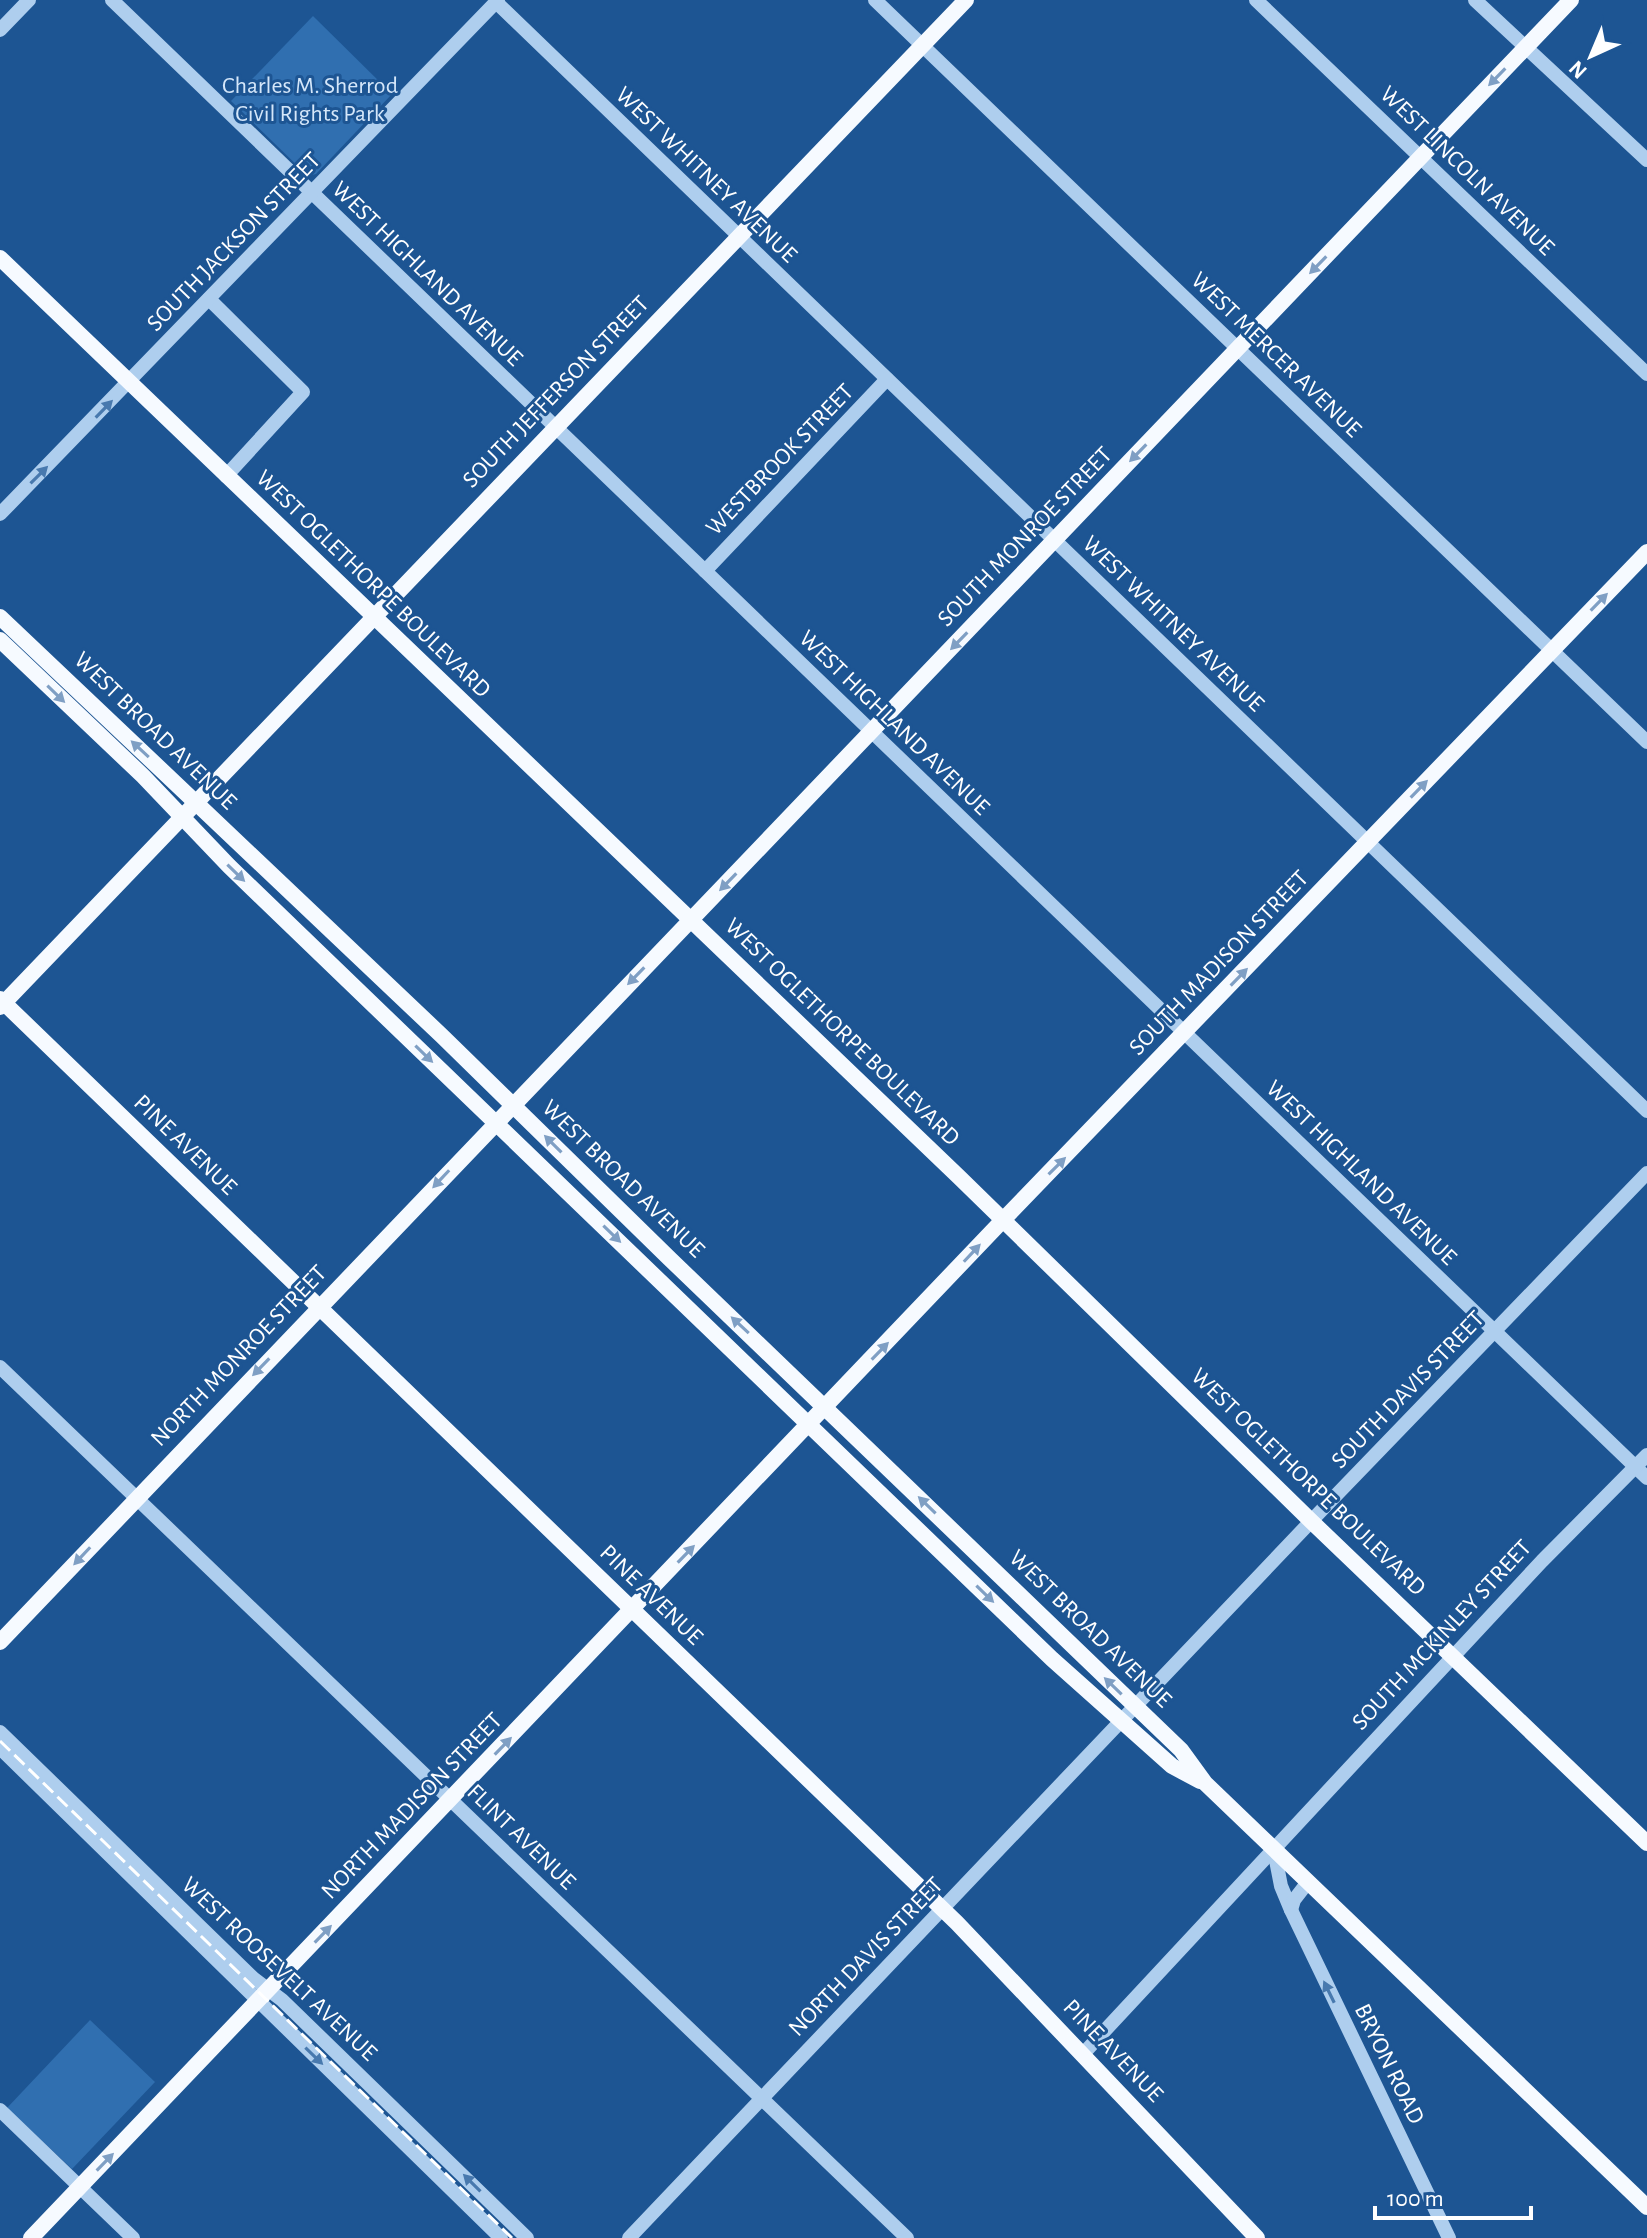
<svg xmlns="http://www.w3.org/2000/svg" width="1647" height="2238" font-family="'Alegreya Sans',sans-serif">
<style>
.green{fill:#306fb0}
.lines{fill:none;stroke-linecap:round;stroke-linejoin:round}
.minor{stroke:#aeceee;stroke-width:14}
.major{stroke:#f6faff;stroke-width:16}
.rail{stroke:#fff;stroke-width:3;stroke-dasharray:14 6;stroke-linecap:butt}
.oneway{fill:#7f9fc4}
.oneway2{fill:#4879ae}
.labels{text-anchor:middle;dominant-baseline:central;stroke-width:6;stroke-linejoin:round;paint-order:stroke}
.park-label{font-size:24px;fill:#d5e7fa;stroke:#1d5593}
.street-label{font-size:24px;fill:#fff;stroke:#1d5593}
</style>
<rect width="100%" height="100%" fill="#1d5593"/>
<!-- green -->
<g class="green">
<polygon points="313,16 392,94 316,174 308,176 231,101"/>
<polygon points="90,2020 155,2082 72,2169 7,2108"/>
</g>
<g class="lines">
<!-- minor -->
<g class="minor">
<polyline points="112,0 1647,1478"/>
<polyline points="875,0 1647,742"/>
<polyline points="1256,0 1647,374"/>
<polyline points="1475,0 1647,160"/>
<polyline points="496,2 1647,1111"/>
<polyline points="0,30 29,0"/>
<polyline points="209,299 303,392 226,476"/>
<polyline points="0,514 498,0"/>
<polyline points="705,571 887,379"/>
<polyline points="0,1367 907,2238"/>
<polyline points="0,1732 253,1978 282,2000 527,2238"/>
<polyline points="0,1748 501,2238"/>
<polyline points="1274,1850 1281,1886 1291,1910 1449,2238"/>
<polyline points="1291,1910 1294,1900 1308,1882"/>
<polyline points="1083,2054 1542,1561 1647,1455"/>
<polyline points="0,2110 133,2238"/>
<polyline points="629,2238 1317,1515 1647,1173"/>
</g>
<!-- major -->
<g class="major">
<polyline points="0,258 959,1177 1311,1521 1647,1843"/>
<polyline points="0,617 442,1036 670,1259 1181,1750 1205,1783 1647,2207"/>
<polyline points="0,640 143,776 229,866 1052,1659 1172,1766 1200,1781"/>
<polyline points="0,999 957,1923 1257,2238"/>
<polyline points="0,1007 966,0"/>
<polyline points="0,1642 1571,0"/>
<polyline points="31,2238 1002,1221 1647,552"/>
</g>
<!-- rail -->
<polyline class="rail" points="0,1741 512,2238"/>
</g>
<!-- one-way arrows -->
<defs><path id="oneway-solid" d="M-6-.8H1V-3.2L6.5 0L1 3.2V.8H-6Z" transform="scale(2)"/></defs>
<g class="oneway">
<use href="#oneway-solid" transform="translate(1497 77) rotate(134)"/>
<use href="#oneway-solid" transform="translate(1318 265) rotate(134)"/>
<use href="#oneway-solid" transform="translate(1138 453) rotate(134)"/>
<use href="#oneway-solid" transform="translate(1599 602) rotate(-46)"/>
<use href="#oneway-solid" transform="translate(959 641) rotate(134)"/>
<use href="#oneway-solid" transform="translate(56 694) rotate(44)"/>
<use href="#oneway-solid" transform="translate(140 749) rotate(-137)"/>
<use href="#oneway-solid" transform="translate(1419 789) rotate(-46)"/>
<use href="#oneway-solid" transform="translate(236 873) rotate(44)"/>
<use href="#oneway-solid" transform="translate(728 882) rotate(134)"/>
<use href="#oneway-solid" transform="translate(636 976) rotate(134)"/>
<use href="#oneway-solid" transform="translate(1239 977) rotate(-46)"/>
<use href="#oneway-solid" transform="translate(424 1054) rotate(44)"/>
<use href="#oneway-solid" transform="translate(553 1144) rotate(-135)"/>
<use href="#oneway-solid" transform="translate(1057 1166) rotate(-45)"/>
<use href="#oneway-solid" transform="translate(441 1179) rotate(133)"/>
<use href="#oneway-solid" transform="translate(612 1234) rotate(44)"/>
<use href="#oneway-solid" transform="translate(972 1253) rotate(-47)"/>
<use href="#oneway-solid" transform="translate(740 1325) rotate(-137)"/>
<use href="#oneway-solid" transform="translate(880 1351) rotate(-46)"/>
<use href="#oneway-solid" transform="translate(261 1367) rotate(134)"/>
<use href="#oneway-solid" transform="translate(927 1505) rotate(-136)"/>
<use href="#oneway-solid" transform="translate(686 1554) rotate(-46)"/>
<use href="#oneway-solid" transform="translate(82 1556) rotate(133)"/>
<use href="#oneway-solid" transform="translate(985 1594) rotate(44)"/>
<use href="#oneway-solid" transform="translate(1113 1686) rotate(-136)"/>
<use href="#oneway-solid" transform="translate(503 1746) rotate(-46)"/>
<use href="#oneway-solid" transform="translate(323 1934) rotate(-46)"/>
<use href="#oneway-solid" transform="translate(105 2162) rotate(-46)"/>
</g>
<g class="oneway2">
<use href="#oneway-solid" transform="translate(104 409) rotate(-46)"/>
<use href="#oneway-solid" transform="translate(39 475) rotate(-45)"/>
<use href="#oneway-solid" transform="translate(1329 1992) rotate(-116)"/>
<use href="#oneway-solid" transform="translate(314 2056) rotate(44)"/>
<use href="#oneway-solid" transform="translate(472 2183) rotate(-135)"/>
</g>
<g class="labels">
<!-- park labels -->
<g class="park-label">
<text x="310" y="86">Charles M. Sherrod<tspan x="310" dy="28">Civil Rights Park</tspan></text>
</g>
<!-- street labels -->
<g class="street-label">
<text transform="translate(1467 171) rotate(44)">WEST LINCOLN AVENUE</text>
<text transform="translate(706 175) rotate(44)">WEST WHITNEY AVENUE</text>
<text transform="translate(234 242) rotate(-46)">SOUTH JACKSON STREET</text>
<text transform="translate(427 274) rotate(44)">WEST HIGHLAND AVENUE</text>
<text transform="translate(1276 355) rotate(44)">WEST MERCER AVENUE</text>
<text transform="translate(556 392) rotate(-46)">SOUTH JEFFERSON STREET</text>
<text transform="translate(780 460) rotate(-46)">WESTBROOK STREET</text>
<text transform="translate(1025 537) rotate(-46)">SOUTH MONROE STREET</text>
<text transform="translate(373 584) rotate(44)">WEST OGLETHORPE BOULEVARD</text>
<text transform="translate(1173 624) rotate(44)">WEST WHITNEY AVENUE</text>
<text transform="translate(894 723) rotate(44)">WEST HIGHLAND AVENUE</text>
<text transform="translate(155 731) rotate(44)">WEST BROAD AVENUE</text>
<text transform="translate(1219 963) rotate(-46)">SOUTH MADISON STREET</text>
<text transform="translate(842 1032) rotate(44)">WEST OGLETHORPE BOULEVARD</text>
<text transform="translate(185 1145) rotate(44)">PINE AVENUE</text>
<text transform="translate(1361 1173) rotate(44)">WEST HIGHLAND AVENUE</text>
<text transform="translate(623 1179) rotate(44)">WEST BROAD AVENUE</text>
<text transform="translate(239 1356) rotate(-46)">NORTH MONROE STREET</text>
<text transform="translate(1408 1390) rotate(-46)">SOUTH DAVIS STREET</text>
<text transform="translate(1308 1482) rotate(44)">WEST OGLETHORPE BOULEVARD</text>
<text transform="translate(651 1595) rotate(44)">PINE AVENUE</text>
<text transform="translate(1090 1629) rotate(44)">WEST BROAD AVENUE</text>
<text transform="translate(1442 1635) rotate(-47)">SOUTH MCKINLEY STREET</text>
<text transform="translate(412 1806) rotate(-46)">NORTH MADISON STREET</text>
<text transform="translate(521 1837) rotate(44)">FLINT AVENUE</text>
<text transform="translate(866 1957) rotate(-46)">NORTH DAVIS STREET</text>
<text transform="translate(279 1969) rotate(43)">WEST ROOSEVELT AVENUE</text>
<text transform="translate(1113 2051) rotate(46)">PINE AVENUE</text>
<text transform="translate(1389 2064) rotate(64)">BRYON ROAD</text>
</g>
</g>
<!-- north arrow -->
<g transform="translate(1591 56) rotate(224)" stroke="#1d5593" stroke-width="6" paint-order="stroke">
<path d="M0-6L14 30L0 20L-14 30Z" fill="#ffffff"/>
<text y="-12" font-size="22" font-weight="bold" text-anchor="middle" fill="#ffffff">N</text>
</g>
<!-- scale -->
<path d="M1375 2206v12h156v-12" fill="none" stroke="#ffffff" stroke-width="4"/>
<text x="1387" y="2206" font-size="24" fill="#ffffff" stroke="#1d5593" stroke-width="6" paint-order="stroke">100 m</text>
</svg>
